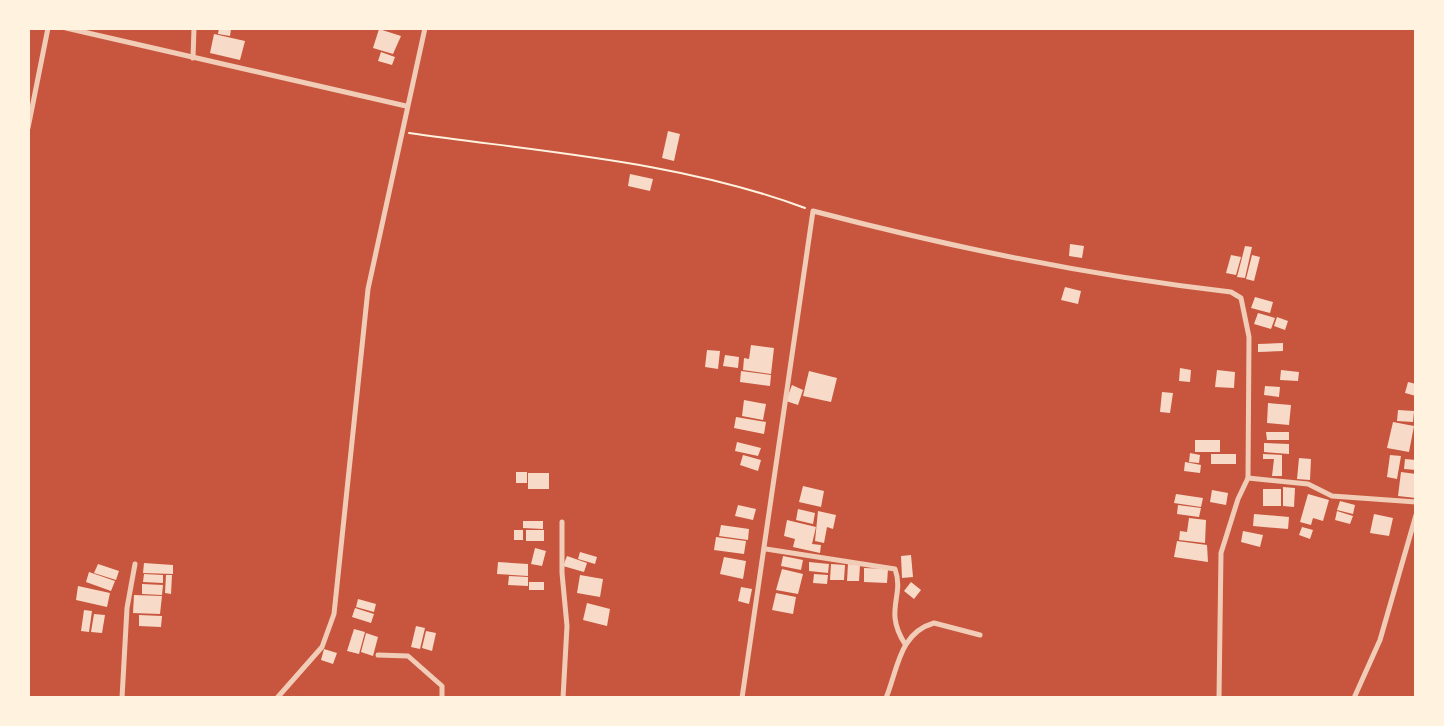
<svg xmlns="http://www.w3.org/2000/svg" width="1444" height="726" font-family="'Libre Baskerville',serif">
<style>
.building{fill:#f7dbc8}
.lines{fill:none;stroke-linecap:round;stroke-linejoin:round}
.path{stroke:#fff3e0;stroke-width:2}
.minor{stroke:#f1ccb7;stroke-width:5}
</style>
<rect width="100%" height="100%" fill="#c8553d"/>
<!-- building -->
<g class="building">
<polygon points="219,28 231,29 230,36 218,34"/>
<polygon points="379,29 401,36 393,54 373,48"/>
<polygon points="214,34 245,41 240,60 210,53"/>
<polygon points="381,52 395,57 392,65 378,61"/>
<polygon points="668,131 680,134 674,161 662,158"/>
<polygon points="630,174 653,179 650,191 628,186"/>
<polygon points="1070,244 1084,246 1082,258 1069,256"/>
<polygon points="1245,246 1252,247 1245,278 1237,277"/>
<polygon points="1231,255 1241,257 1236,275 1226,273"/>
<polygon points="1252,255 1260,257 1254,281 1246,279"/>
<polygon points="1065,287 1081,291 1078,304 1061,300"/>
<polygon points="1255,297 1273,302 1270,313 1251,308"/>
<polygon points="1258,313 1275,318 1271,329 1254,324"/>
<polygon points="1277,317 1288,321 1285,330 1274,326"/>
<polygon points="1283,343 1283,351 1258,352 1258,344"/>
<polygon points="751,345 774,348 771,374 743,370 744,358 749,359"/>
<polygon points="707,350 720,351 718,369 705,367"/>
<polygon points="725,355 739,357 738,368 723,366"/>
<polygon points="1180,368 1191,370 1190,382 1179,381"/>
<polygon points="1217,370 1235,372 1234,388 1215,387"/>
<polygon points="1281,370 1299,372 1298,381 1280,380"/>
<polygon points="741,371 771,375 770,386 740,382"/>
<polygon points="809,371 837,378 831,402 803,396"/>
<polygon points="1408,382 1416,384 1416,396 1405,393"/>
<polygon points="792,385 803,390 798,405 786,401"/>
<polygon points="1265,386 1280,387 1279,397 1264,395"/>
<polygon points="1162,392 1173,393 1170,413 1160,412"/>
<polygon points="744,400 766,404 763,420 742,416"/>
<polygon points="1268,403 1291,405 1289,425 1267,423"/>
<polygon points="1398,410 1414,411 1413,422 1397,421"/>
<polygon points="736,417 766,422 764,434 734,428"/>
<polygon points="1393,422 1414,426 1409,452 1387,448"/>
<polygon points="1266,432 1289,432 1289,440 1267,440"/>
<rect x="1195" y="440" width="25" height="12"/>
<polygon points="737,442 761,448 758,456 735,451"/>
<polygon points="1264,443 1289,444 1289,454 1264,452"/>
<polygon points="1190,453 1200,455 1199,463 1189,462"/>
<rect x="1211" y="454" width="25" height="10"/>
<polygon points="1263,454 1282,455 1282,476 1272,476 1274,459 1263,459"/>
<polygon points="743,455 761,460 758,471 740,465"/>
<polygon points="1390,455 1401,456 1397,479 1387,477"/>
<polygon points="1299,458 1311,459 1310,480 1297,479"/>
<polygon points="1405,459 1416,460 1416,470 1404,469"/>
<polygon points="1185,462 1201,465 1200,473 1184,471"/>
<rect x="516" y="472" width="11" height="11"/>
<polygon points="1401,472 1416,474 1416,498 1398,496"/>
<rect x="528" y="473" width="21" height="16"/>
<polygon points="803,486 824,491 821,507 799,502"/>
<polygon points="1283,487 1295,488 1294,507 1283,506"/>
<rect x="1263" y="489" width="18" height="17"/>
<polygon points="1212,490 1228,493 1226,505 1210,502"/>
<polygon points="1176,494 1203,498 1201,507 1174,503"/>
<polygon points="1308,494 1329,500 1323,521 1313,518 1311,525 1300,522"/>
<polygon points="1340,501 1355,505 1353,514 1337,510"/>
<polygon points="738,505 756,509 753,520 735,516"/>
<polygon points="1178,505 1201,508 1199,517 1177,514"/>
<polygon points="798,509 815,513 813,524 796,520"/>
<polygon points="818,511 836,515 833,529 827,527 824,543 815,541"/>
<polygon points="1337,511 1353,516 1350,524 1335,520"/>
<polygon points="1254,514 1289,517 1288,529 1253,526"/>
<polygon points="1374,514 1393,518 1389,536 1370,533"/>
<polygon points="1189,518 1206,520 1205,543 1179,540 1180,531 1187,532"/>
<polygon points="787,520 816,527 812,544 821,545 820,553 793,547 795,539 784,536"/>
<polygon points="523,521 543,521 543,529 523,528"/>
<polygon points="721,525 749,529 748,540 719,536"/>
<polygon points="1302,527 1313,530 1310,539 1299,535"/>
<rect x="514" y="530" width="9" height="10"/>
<rect x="526" y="530" width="18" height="11"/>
<polygon points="1243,531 1263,535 1260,547 1241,542"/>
<polygon points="716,537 746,541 744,554 714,550"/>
<polygon points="1177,541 1207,545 1208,562 1174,557"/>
<polygon points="535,548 546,551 542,566 531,564"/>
<polygon points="580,552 597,557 595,564 578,559"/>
<polygon points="911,555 913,577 902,578 901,556"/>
<polygon points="567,556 587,563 584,572 563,566"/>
<polygon points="783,556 803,560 801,570 781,566"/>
<polygon points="724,557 746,561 743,579 720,574"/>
<polygon points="498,562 528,564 528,576 497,574"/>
<polygon points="809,562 829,564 828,573 809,571"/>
<polygon points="144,563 173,565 173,574 143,573"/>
<polygon points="98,564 119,571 116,580 94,573"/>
<polygon points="831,564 845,565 844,580 830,580"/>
<polygon points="848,564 860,565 859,581 847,581"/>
<polygon points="864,568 888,569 887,583 864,582"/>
<polygon points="782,569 803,574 798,594 776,590"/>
<polygon points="89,572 115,581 111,591 86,582"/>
<polygon points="144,574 163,575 163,583 143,582"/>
<polygon points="814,574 828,575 827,584 813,583"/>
<polygon points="166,575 172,575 171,594 165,593"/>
<polygon points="580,575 603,579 600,597 577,593"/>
<polygon points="509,576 528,577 528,586 508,585"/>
<rect x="529" y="582" width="15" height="8"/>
<polygon points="911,582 921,590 914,599 904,591"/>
<polygon points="142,584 163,585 162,595 142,594"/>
<polygon points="78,586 110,593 107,607 76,600"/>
<polygon points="741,587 752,589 749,604 738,601"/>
<polygon points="776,593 796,597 793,614 772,610"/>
<polygon points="134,595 162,596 160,614 133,613"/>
<polygon points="358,599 376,604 374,612 356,607"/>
<polygon points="587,603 610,609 607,626 583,620"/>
<polygon points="355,608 374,614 371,623 352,617"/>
<polygon points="84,610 92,611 89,632 81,631"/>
<polygon points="94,614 105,615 102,633 91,632"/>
<polygon points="139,615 162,616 161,627 139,626"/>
<polygon points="416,626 425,628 420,649 411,647"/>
<polygon points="354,629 365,632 359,654 347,651"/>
<polygon points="426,631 436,633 432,651 422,648"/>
<polygon points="366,633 378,637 373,656 361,652"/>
<polygon points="324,649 337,653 333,664 321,660"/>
</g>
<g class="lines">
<!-- path -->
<path class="path" d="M 409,133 C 542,152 679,161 805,208"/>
<!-- minor -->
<g class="minor">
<polyline points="66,28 406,106"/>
<polyline points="193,58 194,28"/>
<polyline points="28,128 48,28"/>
<polyline points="1248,478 1308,484 1332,496 1416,502"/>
<polyline points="562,522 562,573 567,626 563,698"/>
<path d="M 766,549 L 895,569 C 905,596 883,610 905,644"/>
<polyline points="378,655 408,656 442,686 442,698"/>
<polyline points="122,698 127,608 135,564"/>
<polyline points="277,698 322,647 334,614 368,289 425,28"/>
<path d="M 742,698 L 813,211 C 950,247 1090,276 1231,292 L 1241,298 L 1249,337 L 1248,478 L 1238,499 L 1221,553 L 1219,698"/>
<path d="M 886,698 C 898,669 899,633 934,623 L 980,635"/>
<polyline points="1354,698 1380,640 1416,515"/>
</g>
</g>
<!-- border -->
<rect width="1444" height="726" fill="none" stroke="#fff3e0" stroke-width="60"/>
</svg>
